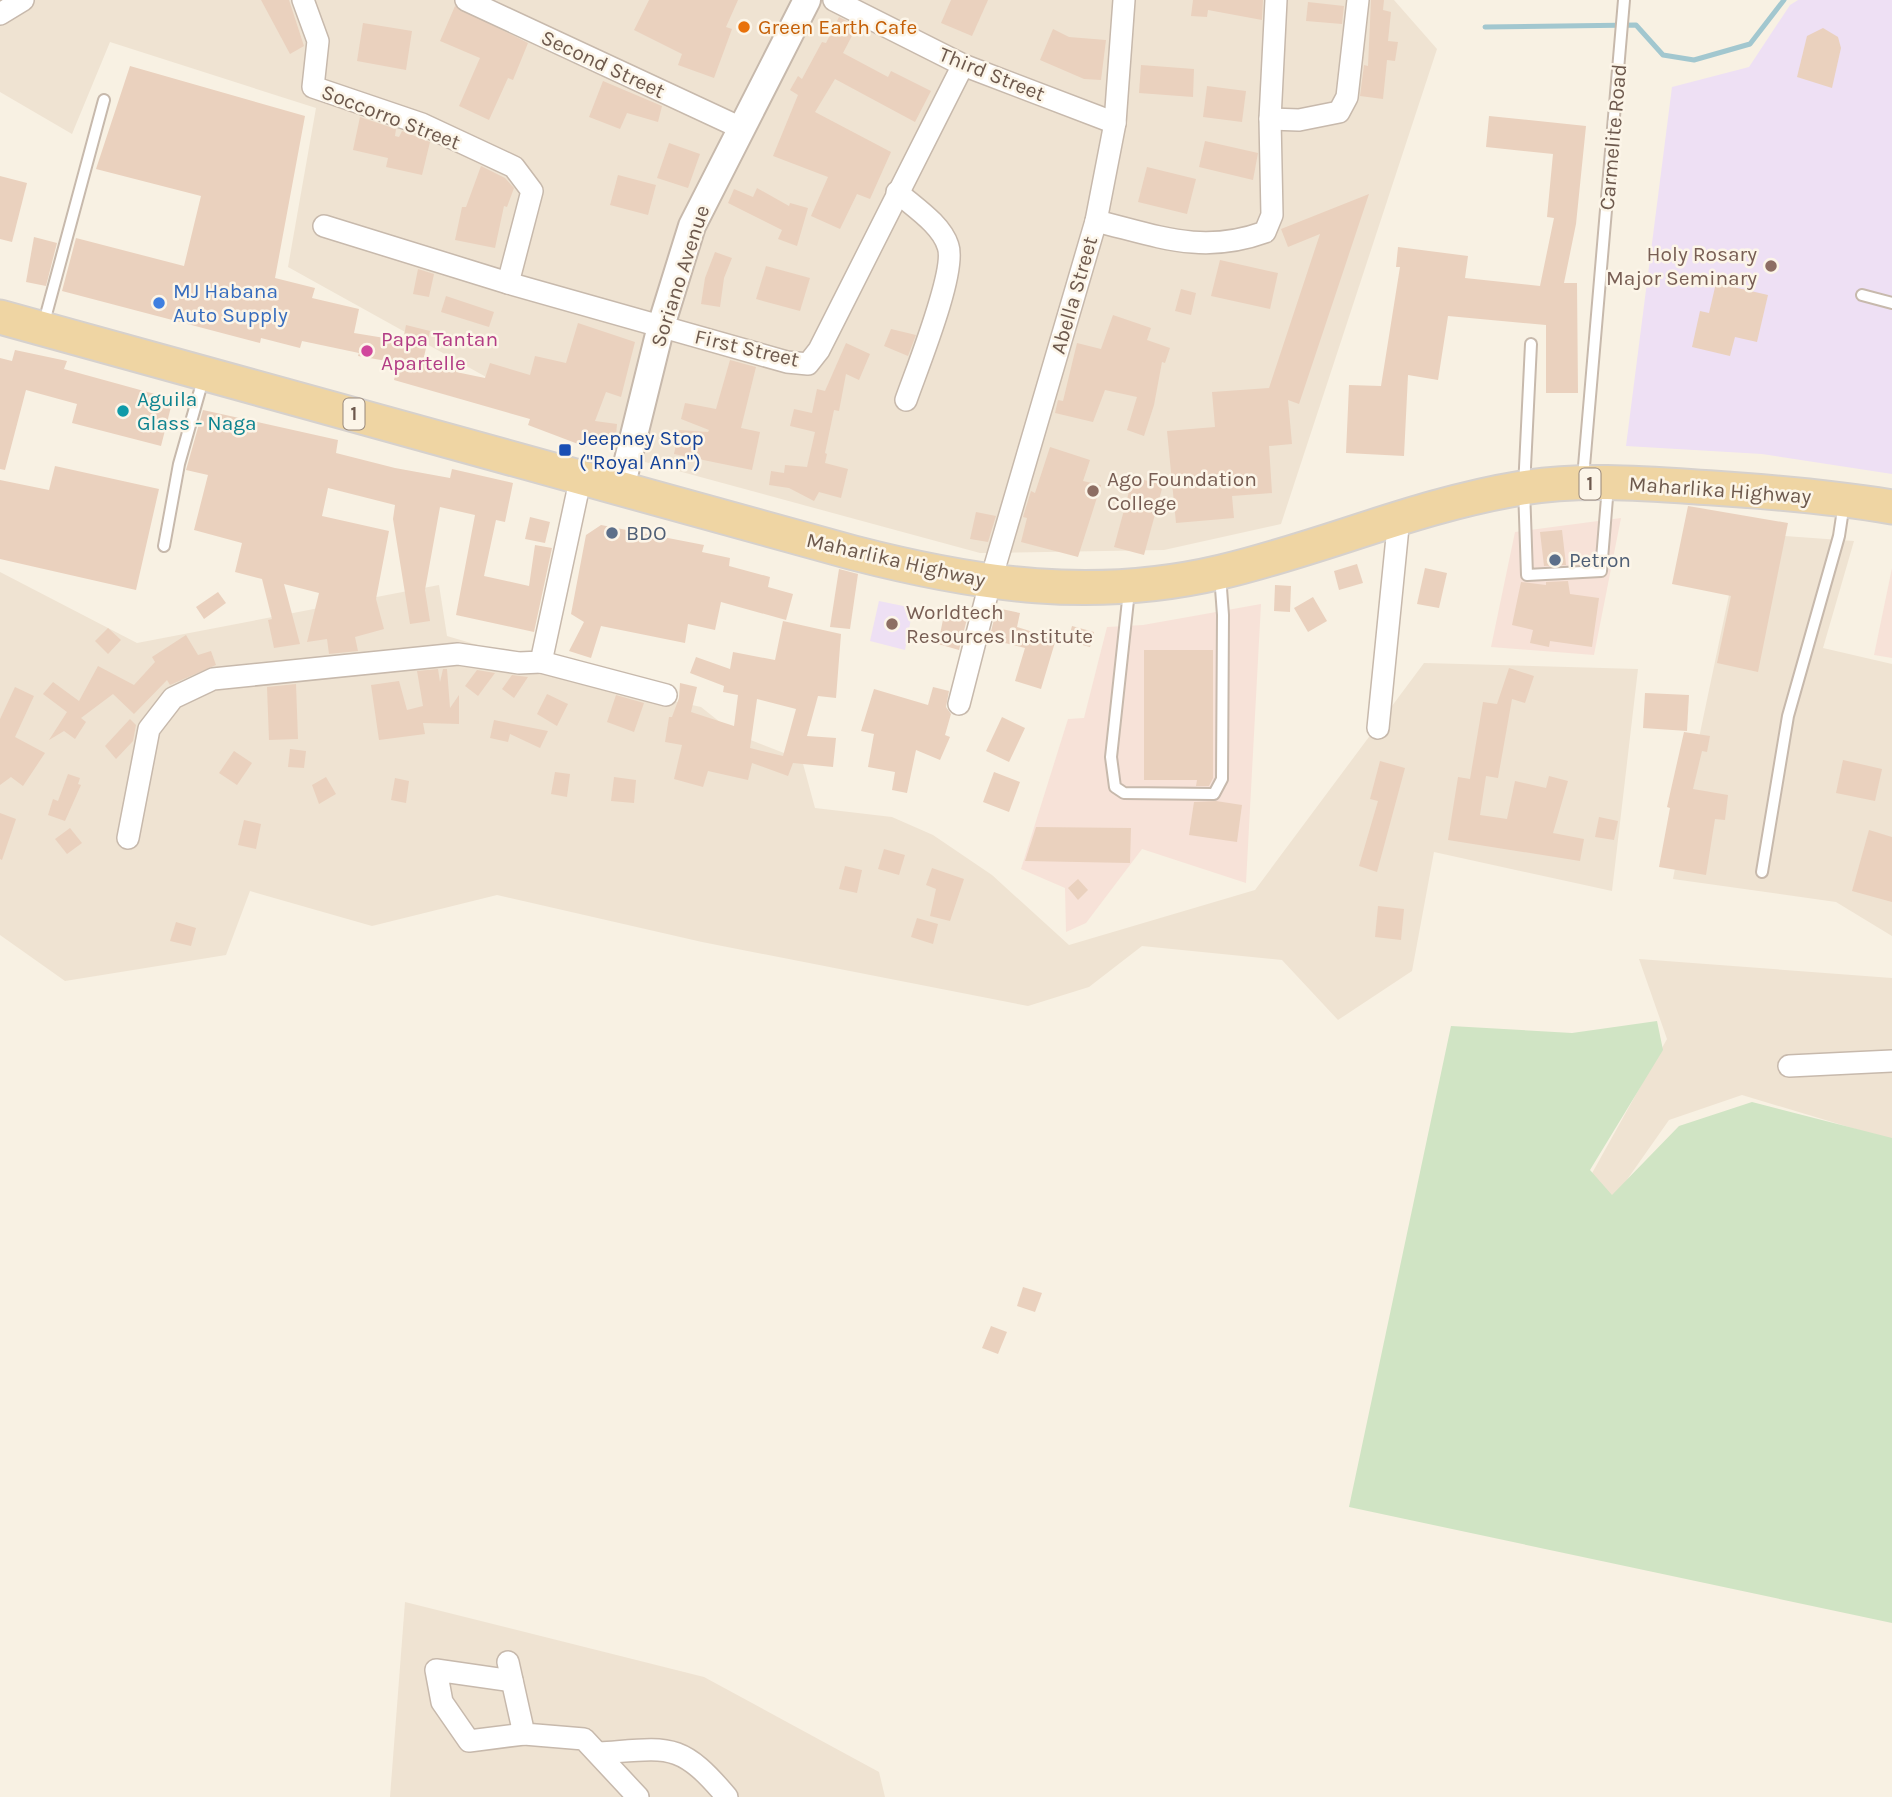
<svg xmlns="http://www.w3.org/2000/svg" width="1892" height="1797" font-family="Karla,sans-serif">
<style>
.residential{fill:#efe3d2}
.commercial{fill:#f7e2d8}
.education{fill:#eee0f4}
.green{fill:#d0e4c4}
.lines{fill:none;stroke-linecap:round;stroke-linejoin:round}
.stream{stroke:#a2c7cf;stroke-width:5}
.building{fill:#ead1be;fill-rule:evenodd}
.service-casing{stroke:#c7b9ac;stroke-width:14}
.minor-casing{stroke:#c7b9ac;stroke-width:24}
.tertiary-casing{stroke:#c7b9ac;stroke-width:30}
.primary-casing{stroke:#d6d1cd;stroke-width:37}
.service{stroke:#fff;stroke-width:10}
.minor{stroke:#fff;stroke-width:21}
.tertiary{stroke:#fff;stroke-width:26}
.primary{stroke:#efd5a3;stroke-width:33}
.food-dot{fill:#e8710a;stroke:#fcf5e8;stroke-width:2.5}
.education-dot{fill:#8d6e63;stroke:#fcf5e8;stroke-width:2.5}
.shop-dot{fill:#3f7fe0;stroke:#fcf5e8;stroke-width:2.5}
.hotel-dot{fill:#d1479c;stroke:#fcf5e8;stroke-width:2.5}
.culture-dot{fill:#0f9aa8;stroke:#fcf5e8;stroke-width:2.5}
.transit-dot{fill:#1a4fb4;stroke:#fcf5e8;stroke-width:2.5}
.service-dot{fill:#5c6f8a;stroke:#fcf5e8;stroke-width:2.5}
.labels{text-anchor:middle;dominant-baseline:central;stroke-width:5;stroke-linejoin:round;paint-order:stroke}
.shield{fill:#fcf5e8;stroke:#98887c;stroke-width:2}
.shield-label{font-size:19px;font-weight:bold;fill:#6d594d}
.food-label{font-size:21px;fill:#c56008;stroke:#fcf5e8;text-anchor:start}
.street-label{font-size:21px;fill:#6d594d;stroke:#fcf5e8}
.education-label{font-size:21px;fill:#785e54;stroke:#fcf5e8;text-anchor:start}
.shop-label{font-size:21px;fill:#366cbe;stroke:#fcf5e8;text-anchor:start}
.hotel-label{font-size:21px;fill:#b23c85;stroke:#fcf5e8;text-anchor:start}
.culture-label{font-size:21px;fill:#0d838f;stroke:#fcf5e8;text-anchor:start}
.transit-label{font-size:21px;fill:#164399;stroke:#fcf5e8;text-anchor:start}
.service-label{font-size:21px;fill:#4e5e75;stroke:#fcf5e8;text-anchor:start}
</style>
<rect width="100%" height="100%" fill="#f8f1e3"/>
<!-- residential -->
<g class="residential">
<polygon points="0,0 1394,0 1437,49 1281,524 1164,550 980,553 634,459 288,267 316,108 110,42 72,134 0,92"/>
<polygon points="1742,533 1854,541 1823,648 1892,664 1892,936 1836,902 1673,879 1700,733"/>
<polygon points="0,572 137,643 439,585 447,636 655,697 701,707 735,734 802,760 815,808 892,817 933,835 992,875 1069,945 1255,890 1424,663 1638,669 1612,891 1434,852 1412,971 1338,1020 1282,960 1142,946 1089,987 1028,1006 702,942 497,895 372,926 250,891 226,955 65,981 0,935"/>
<polygon points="1639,959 1892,978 1892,1140 1742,1095 1669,1120 1612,1201 1591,1175 1667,1039"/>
<polygon points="405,1602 704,1677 879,1772 885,1797 390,1797"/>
</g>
<!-- commercial -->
<g class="commercial">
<polygon points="1621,518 1594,655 1491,647 1515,532"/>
<polygon points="1892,568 1892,658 1874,655"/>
<polygon points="1261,604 1246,883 1142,849 1086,923 1066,932 1065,888 1021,869 1068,719 1084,718 1107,627 1143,625"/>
</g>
<!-- education -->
<g class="education">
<polygon points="1798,0 1892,0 1892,474 1762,454 1626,446 1672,87 1749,67 1790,5"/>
<polygon points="879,601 913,608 905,650 870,641"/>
</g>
<!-- green -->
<polygon class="green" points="1657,1021 1663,1050 1590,1170 1612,1195 1679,1126 1752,1102 1892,1138 1892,1623 1349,1507 1451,1026 1572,1033"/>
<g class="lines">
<!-- stream -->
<polyline class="stream" points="1485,27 1636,25 1663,55 1694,60 1750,44 1784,0"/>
</g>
<!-- building -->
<g class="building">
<polygon points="261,0 289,0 304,46 290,54"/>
<polygon points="649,0 738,0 726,27 732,29 714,78 678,65 682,54 634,30"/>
<polygon points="951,0 988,0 972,36 941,23"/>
<polygon points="1193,0 1263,0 1262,20 1208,10 1207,17 1191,16"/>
<polygon points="1371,0 1384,0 1383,10 1391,12 1388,41 1398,42 1395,61 1387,60 1383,99 1360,96 1364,65 1368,66"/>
<polygon points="1308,2 1344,6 1342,24 1306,21"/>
<polygon points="455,6 528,43 513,80 508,78 489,120 459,106 480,58 440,41"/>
<polygon points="839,17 857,26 843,53 888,77 891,71 931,91 915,122 835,79 815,112 891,152 870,199 857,194 840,229 811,216 828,177 773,156 798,95 790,90 798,76 802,79 822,42 826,43"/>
<polygon points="363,23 412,31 406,70 357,61"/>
<polygon points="1823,28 1838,37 1841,48 1832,88 1797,77 1807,36"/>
<polygon points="1053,29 1069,37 1106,40 1101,80 1084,79 1040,60"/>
<polygon points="1141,65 1194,69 1193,97 1139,93"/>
<polygon points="130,66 305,116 275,278 315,288 312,298 359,309 354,333 403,341 406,325 430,331 423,361 457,368 456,372 485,378 490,363 530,375 535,356 566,363 578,323 635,342 621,397 606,392 595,421 617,424 615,446 587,443 586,447 528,425 530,419 394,380 398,363 358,356 359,353 302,341 300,348 261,338 260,343 62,291 76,238 184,266 201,196 96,169"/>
<polygon points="603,81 662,106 658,122 627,113 620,129 589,117"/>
<polygon points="1207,86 1246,91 1242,122 1203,117"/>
<polygon points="1489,116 1586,126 1576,224 1564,283 1577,283 1578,393 1546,393 1546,325 1448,316 1438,380 1408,375 1404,456 1346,453 1349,385 1381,386 1400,267 1396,267 1398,247 1468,256 1465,278 1540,286 1554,218 1547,217 1553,154 1486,147"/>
<polygon points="360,117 396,129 395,136 399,137 402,131 430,142 422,175 386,167 388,158 353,150"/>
<polygon points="1205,141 1258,153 1253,180 1199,167"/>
<polygon points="669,143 700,154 688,188 657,178"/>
<polygon points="481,166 505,178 514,188 507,207 504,206 495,248 455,240 462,207 466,207"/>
<polygon points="1147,167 1196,179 1187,214 1138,202"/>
<polygon points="618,175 656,185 648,215 610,205"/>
<polygon points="0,176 27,183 12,242 0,239"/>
<polygon points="757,188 789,206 790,203 808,208 797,246 778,239 782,230 728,203 734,189 753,197"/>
<polygon points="1369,194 1299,404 1288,400 1292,444 1269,446 1272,493 1232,496 1234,518 1176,523 1167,431 1215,427 1212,392 1269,388 1320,234 1288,247 1281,229"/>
<polygon points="34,237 57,243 46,286 26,282"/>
<polygon points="715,252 732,258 724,278 720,307 701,304 705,278"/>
<polygon points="1220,260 1278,273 1270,309 1211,296"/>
<polygon points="766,266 810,278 800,311 756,299"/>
<polygon points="418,269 434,274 429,297 413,294"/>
<polygon points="1716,283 1768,295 1757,342 1735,337 1730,356 1692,347 1700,311 1709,313"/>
<polygon points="1181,289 1196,293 1191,315 1175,311"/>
<polygon points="446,296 494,312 489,327 441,312"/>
<polygon points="1113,315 1151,328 1147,340 1170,348 1165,363 1162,362 1154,405 1144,436 1127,430 1137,397 1105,390 1093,422 1055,413 1058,400 1063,401 1077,343 1101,349"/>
<polygon points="891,329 916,335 908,356 884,346"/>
<polygon points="846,343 870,354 859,380 846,374 839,411 834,410 825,453 827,454 825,463 848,469 841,498 819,492 814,501 789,488 769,485 771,471 784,473 785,465 807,467 815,432 790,426 794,409 812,413 817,389 825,391"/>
<polygon points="15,350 67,361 64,369 173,399 161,446 72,423 77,404 26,390 5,470 0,469 0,358 12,361"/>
<polygon points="730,360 756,367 741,428 760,432 752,470 674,454 679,430 708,432 709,430 681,419 685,403 716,409"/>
<polygon points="203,410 338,440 336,453 395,468 450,478 452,469 513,483 505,522 496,520 484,576 529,586 535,545 552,548 534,632 456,615 475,515 440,507 425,590 430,621 410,624 393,519 395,505 328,488 322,516 389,531 376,599 384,629 355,637 358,651 329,654 327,639 307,642 319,593 284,584 300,644 274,648 268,620 272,619 262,579 235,572 242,543 194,530 208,475 186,470"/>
<polygon points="1050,447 1090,460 1083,481 1101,485 1078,557 1021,542 1027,518 1023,517 1031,491 1035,493"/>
<polygon points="55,466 159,489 136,590 0,559 0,480 49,490"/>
<polygon points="1133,477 1163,485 1144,555 1114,547"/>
<polygon points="1688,506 1788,523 1758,672 1717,663 1731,596 1672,584"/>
<polygon points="976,512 996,516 988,542 970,539"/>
<polygon points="530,517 550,522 545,543 525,539"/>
<polygon points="601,525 704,545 702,552 730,558 729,566 770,577 768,587 793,594 786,620 721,602 715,630 688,624 685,643 601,626 591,658 569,651 584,622 571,614 586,535"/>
<polygon points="1562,530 1566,565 1544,566 1540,532"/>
<polygon points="1357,564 1363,583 1339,590 1334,571"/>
<polygon points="1425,568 1447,573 1439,608 1417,604"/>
<polygon points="839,569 858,574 850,629 830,627"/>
<polygon points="1568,581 1570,594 1599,598 1592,647 1550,641 1549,647 1530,643 1533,630 1512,625 1521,582 1546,585 1546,582"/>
<polygon points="1275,585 1291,586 1290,612 1274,611"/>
<polygon points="218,592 226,603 204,619 196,607"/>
<polygon points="1313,597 1327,621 1308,632 1294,608"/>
<polygon points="997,608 1020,613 1017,627 1056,639 1041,689 1015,681 1025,648 989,639"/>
<polygon points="945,610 968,615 959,650 938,644"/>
<path d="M 783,621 L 841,634 L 836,698 L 818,696 L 807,736 L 836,738 L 833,767 L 793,763 L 788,776 L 752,763 L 748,780 L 708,771 L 703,787 L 674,779 L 682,745 L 665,742 L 669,717 L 672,717 L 679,698 L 680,683 L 697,687 L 691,712 L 734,726 L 738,695 L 723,692 L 724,686 L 690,673 L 696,657 L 730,669 L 733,652 L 775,660 ZM 757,699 L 796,709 L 783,756 L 750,748 Z"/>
<polygon points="1072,626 1094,632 1090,647 1068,641"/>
<polygon points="108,628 121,640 108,654 95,641"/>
<polygon points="186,635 198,655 211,651 216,665 170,685 167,680 134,714 113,694 81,718 86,722 75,739 64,731 49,740 67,712 43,694 53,682 79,701 98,666 134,685 155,662 152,657"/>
<polygon points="1144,650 1213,650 1213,778 1209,786 1196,786 1197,780 1144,780"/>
<polygon points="1509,668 1534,676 1525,703 1512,699 1498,778 1486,776 1480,815 1507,819 1515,781 1546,788 1549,776 1568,781 1553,833 1584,839 1580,861 1448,840 1458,777 1470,779 1483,702 1497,704"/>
<polygon points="438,669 440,682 443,669 447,669 450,708 459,695 459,724 423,723 425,734 379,740 371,685 399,681 407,710 423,706 417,671"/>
<polygon points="477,670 495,673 478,696 465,686"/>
<polygon points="512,675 528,677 514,698 502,689"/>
<polygon points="296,684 298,739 269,740 267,687"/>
<polygon points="15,687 34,696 15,737 45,753 23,786 11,777 0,785 0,719"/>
<polygon points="933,687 949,691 946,707 951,714 945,735 950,737 940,760 916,750 907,793 892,790 895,772 868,767 874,734 861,731 874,689 928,705"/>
<polygon points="1645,693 1689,695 1687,731 1643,728"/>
<polygon points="547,694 568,704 557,726 537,714"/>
<polygon points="616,695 644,703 634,732 607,722"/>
<polygon points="1002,717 1025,728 1009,762 986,751"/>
<polygon points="130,719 136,725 133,741 116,759 105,746"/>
<polygon points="494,720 513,724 548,731 540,748 510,734 508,742 490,738"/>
<polygon points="1684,732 1710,736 1707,752 1702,751 1693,789 1728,795 1725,820 1715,819 1706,875 1659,867 1670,808 1667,807"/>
<polygon points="290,749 306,751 304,768 288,767"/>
<polygon points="234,751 252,763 237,785 219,773"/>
<polygon points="1843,760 1882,769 1875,801 1836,793"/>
<polygon points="1380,761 1405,768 1377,872 1359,866 1378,801 1370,799"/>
<polygon points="555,772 570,774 567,797 551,794"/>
<polygon points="994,772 1020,782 1009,812 983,802"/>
<polygon points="68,774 80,778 78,784 81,785 65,821 48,815 53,799 58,801"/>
<polygon points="326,777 336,794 319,804 312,785"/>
<polygon points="614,777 636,780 634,803 611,801"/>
<polygon points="395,778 409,781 406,803 391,800"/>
<polygon points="1216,801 1242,805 1237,842 1189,835 1194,802"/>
<polygon points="0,813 16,819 2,860 0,859"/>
<polygon points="1599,817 1618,821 1614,840 1595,837"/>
<polygon points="244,820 261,824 256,849 238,845"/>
<polygon points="1036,827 1131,828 1130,863 1025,861"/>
<polygon points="70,828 82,843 67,854 55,839"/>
<polygon points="1869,830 1892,837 1892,902 1852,891"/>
<polygon points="884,849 905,855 899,875 878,869"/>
<polygon points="845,866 862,870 857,893 839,889"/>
<polygon points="932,868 964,879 950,921 930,916 936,889 926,885"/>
<polygon points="1078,879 1088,890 1078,900 1068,888"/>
<polygon points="1378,906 1404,909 1401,940 1375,937"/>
<polygon points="917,918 938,924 933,944 911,937"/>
<polygon points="176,922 196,928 191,946 170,941"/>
<polygon points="1023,1287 1042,1293 1035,1312 1017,1306"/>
<polygon points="991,1326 1007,1332 998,1354 982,1348"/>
</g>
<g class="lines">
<!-- service casing -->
<g class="service-casing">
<g id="service">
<polyline points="1862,295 1892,303"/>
<polyline points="43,326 104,100"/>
<polyline points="1531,344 1524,488 1527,575 1601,571 1608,486"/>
<polyline points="1583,478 1624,0"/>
<polyline points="164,546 179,464 204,376"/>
<polyline points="1129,591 1111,757 1115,787 1124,793 1214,794 1222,779 1223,615 1220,575"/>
<polyline points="1762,872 1788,716 1839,536 1844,503"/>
</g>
</g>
<!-- minor casing -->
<g class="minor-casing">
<g id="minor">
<polyline points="303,0 318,41 313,87 422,124 514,167 532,191 508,283"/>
<polyline points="466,0 741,128"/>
<polyline points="834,0 963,65 1115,123"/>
<polyline points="0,14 23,0"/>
<polyline points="1270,119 1299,120 1339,112 1347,97 1358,0"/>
<path d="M 897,192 C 914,207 941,224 948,246 C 957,271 916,371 906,400"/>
<path d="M 1096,221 C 1158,236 1202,255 1265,232 L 1272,215 L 1270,119 L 1276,0"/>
<polyline points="324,226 508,283 787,362 808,364 819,350 963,65"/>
<polyline points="541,662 666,695"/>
<polyline points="959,704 990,583 1096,221 1115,123 1124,0"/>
<polyline points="1378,728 1399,517"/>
<polyline points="128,838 149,729 173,698 213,679 458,654 519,663 541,662 581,476"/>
<polyline points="1789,1066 1892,1061"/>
<polyline points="508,1662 524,1734 584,1739 638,1797"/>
<polyline points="512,1681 436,1670 442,1702 469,1741 524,1734"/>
<path d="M 600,1753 C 669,1748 680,1741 727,1797"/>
</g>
</g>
<!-- tertiary casing -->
<g class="tertiary-casing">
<polyline id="tertiary" points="621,488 661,326 692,226 807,0"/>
</g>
<!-- primary casing -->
<g class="primary-casing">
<path id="primary" d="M 0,317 L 854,553 C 978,585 1094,602 1221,572 C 1323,548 1417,505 1522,488 C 1584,478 1650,484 1713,488 C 1773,492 1833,497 1892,507"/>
</g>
<!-- service -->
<use href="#service" class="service"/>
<!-- minor -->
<use href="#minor" class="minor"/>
<!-- tertiary -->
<use href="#tertiary" class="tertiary"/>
<!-- primary -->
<use href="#primary" class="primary"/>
</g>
<!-- markers -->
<circle class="food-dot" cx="744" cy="27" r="7"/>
<g class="education-dot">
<circle cx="1771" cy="266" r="7"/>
<circle cx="1093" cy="491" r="7"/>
<circle cx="892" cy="624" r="7"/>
</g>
<circle class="shop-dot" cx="159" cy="303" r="7"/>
<circle class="hotel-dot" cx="367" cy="351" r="7"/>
<circle class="culture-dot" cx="123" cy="411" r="7"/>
<rect class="transit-dot" x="558" y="443" width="14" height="14" rx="3.5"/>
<g class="service-dot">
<circle cx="612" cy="533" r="7"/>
<circle cx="1555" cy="560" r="7"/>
</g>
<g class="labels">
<!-- shield labels -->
<g class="shield">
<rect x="343.5" y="398.5" width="21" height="31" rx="5"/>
<rect x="1579.5" y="468.5" width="21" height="31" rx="5"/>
</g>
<g class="shield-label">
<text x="354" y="414">1</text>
<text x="1590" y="484">1</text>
</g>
<!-- food labels -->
<g class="food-label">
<text x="758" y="27">Green Earth Cafe</text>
</g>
<!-- street labels -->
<g class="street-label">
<text transform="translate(603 64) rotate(25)">Second Street</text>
<text transform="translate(992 74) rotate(22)">Third Street</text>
<text transform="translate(391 117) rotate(21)">Soccorro Street</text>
<text transform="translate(1613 137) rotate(-85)">Carmelite Road</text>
<text transform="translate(680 276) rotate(-72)">Soriano Avenue</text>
<text transform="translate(1074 295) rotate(-74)">Abella Street</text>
<text transform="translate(747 348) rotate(13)">First Street</text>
<text transform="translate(1720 490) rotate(4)">Maharlika Highway</text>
<text transform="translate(896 560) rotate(13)">Maharlika Highway</text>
</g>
<!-- education labels -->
<g class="education-label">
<text x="1757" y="254" text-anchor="end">Holy Rosary<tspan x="1757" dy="24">Major Seminary</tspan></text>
<text x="1107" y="479">Ago Foundation<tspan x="1107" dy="24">College</tspan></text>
<text x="906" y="612">Worldtech<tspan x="906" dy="24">Resources Institute</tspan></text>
</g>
<!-- shop labels -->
<g class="shop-label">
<text x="173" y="291">MJ Habana<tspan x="173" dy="24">Auto Supply</tspan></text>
</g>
<!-- hotel labels -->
<g class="hotel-label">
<text x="381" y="339">Papa Tantan<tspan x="381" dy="24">Apartelle</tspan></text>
</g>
<!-- culture labels -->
<g class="culture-label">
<text x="137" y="399">Aguila<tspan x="137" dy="24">Glass - Naga</tspan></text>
</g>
<!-- transit labels -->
<g class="transit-label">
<text x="579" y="438">Jeepney Stop<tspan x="579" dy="24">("Royal Ann")</tspan></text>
</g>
<!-- service labels -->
<g class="service-label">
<text x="626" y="533">BDO</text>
<text x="1569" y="560">Petron</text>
</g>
</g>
</svg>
